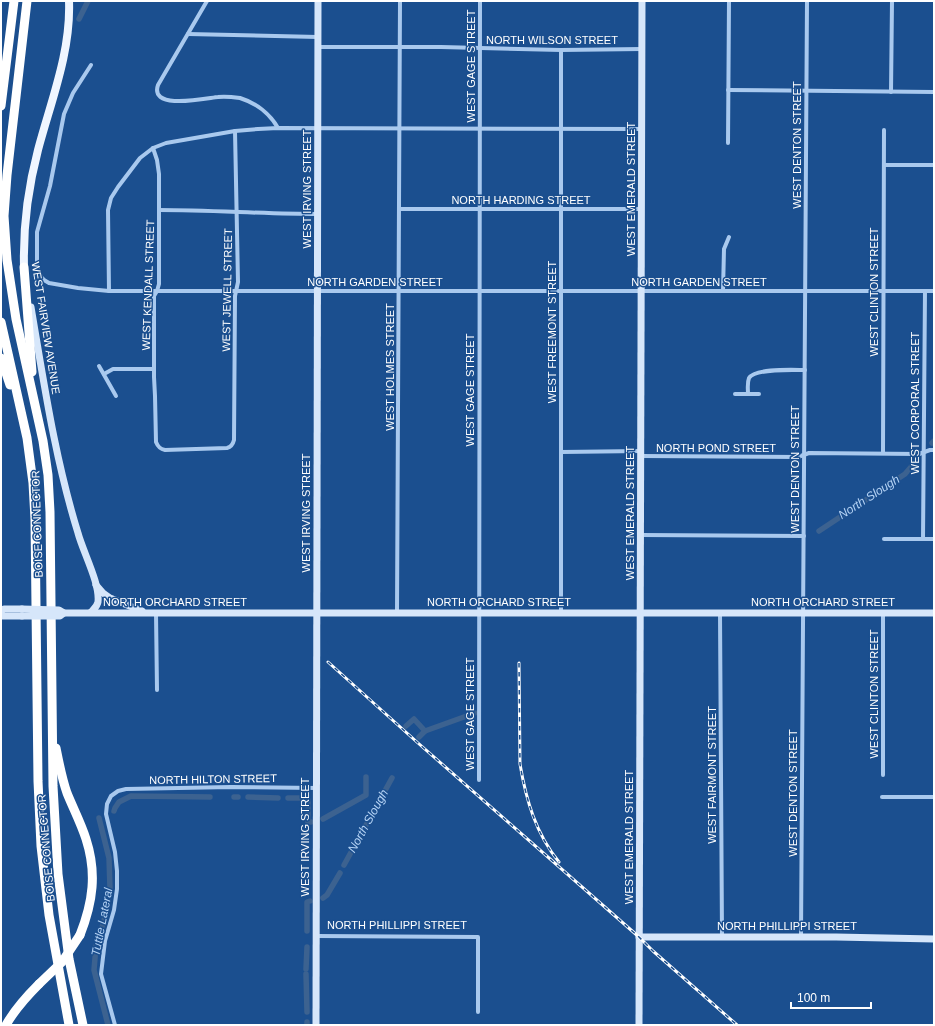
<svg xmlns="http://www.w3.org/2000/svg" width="935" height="1026" font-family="Helvetica,sans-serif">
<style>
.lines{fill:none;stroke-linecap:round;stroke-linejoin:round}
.canal{stroke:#3c6290;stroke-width:5.5}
.street{stroke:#a9c9ee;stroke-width:4}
.secondary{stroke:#d6e6fa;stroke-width:7}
.primary{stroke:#f0f6ff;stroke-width:8}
.highway{stroke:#fff;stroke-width:9}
.rail-casing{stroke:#fff;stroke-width:3}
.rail{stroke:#1b4f8f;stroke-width:1.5;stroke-dasharray:4.5;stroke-linecap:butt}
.secondary-bridge{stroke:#d6e6fa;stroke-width:7}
.highway-bridge{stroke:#fff;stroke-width:9}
.labels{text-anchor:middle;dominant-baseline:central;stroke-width:3;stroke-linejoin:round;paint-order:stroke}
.street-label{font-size:11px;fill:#fff;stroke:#1b4f8f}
.water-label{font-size:12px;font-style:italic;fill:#b5d3f5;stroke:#1b4f8f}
</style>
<rect width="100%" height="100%" fill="#1b4f8f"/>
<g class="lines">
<!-- canal -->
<g class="canal">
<polyline points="79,19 88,1"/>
<polyline points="932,443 934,441"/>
<polyline points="819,531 905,474 917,460"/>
<polyline points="406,726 414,719 425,731"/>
<polyline points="419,737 425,731 475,713"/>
<polyline points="234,797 238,797"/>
<polyline points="248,797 278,798"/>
<polyline points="288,798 307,798 308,800 308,822 311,822"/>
<polyline points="114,811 115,808 119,802 131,796 210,797"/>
<polyline points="99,818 109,858 110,889 104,921 96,946 94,970 108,1025"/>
<polyline points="323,819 366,795 366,777"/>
<polyline points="344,865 392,778"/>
<polyline points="323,898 327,895 340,873"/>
<polyline points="307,931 307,902 310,901"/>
<polyline points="306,969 307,947"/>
<polyline points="306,974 307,1012"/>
<polyline points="307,1022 307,1025"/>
</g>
<!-- street -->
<g class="street">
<path d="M 207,1 L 158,85 C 149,111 207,98 218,97 C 225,96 233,97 240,98 C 256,103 270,114 278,128"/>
<polyline points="188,34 318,37"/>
<polyline points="318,47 441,47 561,50 642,49"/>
<polyline points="91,65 73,93 64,114 50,186 37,232 37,267 41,277 44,280 49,283 78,288 109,291 934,291"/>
<polyline points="728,90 934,92"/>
<polyline points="891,92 892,1"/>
<polyline points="728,143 729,1"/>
<path d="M 153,148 L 157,160 L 159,174 L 159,284 L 157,291 L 154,296 L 154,377 L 155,396 L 156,442 C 158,447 160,449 165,450 L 227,448 C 231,447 233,444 234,440 L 235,296 L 238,282 L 235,131"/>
<polyline points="884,165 934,165"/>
<polyline points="399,209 642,209"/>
<path d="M 159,210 C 212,210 265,214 318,214"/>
<polyline points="109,291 108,210 111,198 118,187 140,158 153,148 166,143 235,131 258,129 278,128 642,129"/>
<polyline points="723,291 724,249 729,237"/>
<polyline points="99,366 116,396"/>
<polyline points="104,374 113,369 154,369"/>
<polyline points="735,394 759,394"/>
<path d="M 748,394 C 748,389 747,383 749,378 C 755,368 793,370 805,370"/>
<polyline points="561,452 641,451"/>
<polyline points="883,453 884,130"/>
<polyline points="641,456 798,457 809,453 919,454 930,450 934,450"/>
<polyline points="641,535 804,536"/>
<polyline points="884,539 934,539"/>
<polyline points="923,539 925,291"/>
<polyline points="156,613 157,690"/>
<polyline points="397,613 400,1"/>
<polyline points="561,613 561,50"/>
<polyline points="720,613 722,937"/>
<polyline points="883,775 883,613"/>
<polyline points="479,780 480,1"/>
<polyline points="882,797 934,797"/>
<polyline points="316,936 478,937 478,1012"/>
<polyline points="801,937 807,1"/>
<polyline points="115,1025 101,974 105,941 114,910 117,889 117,871 115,852 106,814 107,804 111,796 118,791 126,789 231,787 316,788"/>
</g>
<!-- secondary -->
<g class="secondary">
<path d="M 31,307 C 44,383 55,459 78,533 C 83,552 100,583 98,602 C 97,607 94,609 91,612"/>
<polyline points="96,585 103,593 110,598 142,611"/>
<polyline points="1,611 4,609 22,609"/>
<polyline points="64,613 934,613"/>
<polyline points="1,615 3,616 22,616"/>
<polyline points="639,937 836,937 934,939"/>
<polyline points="316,1025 318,1"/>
<polyline points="639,1025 642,1"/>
</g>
<!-- primary -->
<path class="primary" d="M 24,267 C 23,227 28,188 38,150 C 51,101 71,52 69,1"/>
<!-- highway -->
<g class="highway">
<polyline points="27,1 7,175 4,216 7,260 16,319 43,441 48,475 50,512 53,786 58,874 69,959 83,1025"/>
<polyline points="1,106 14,1"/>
<polyline points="24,267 32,372"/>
<polyline points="1,322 27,438 33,483 35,519 38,781 41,846 49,915 69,1025"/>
<polyline points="1,358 10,385"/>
<path d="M 56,748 C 59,763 62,779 67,793 C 73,808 81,823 86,839 C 97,873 93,902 80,935"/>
<path d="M 6,1025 C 15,1009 26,997 39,984"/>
</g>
<!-- rail casing -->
<g class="rail-casing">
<g id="rail">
<polyline points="328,662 418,743 639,937 653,951 737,1025"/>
<path d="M 519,663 L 520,764 C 526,800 536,834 559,862"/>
</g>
</g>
<!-- rail -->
<use href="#rail" class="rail"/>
<!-- secondary-bridge -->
<polyline class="secondary-bridge" points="22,616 60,616 64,613 59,610 22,609"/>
<!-- highway-bridge -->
<polyline class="highway-bridge" points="39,984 62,962 80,935"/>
</g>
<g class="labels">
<!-- street labels -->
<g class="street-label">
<text x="552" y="40">NORTH WILSON STREET</text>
<text transform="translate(471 66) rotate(-90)">WEST GAGE STREET</text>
<text transform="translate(797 145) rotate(-90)">WEST DENTON STREET</text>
<text transform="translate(307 189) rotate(-90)">WEST IRVING STREET</text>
<text transform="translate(631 189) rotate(-90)">WEST EMERALD STREET</text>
<text x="521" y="200">NORTH HARDING STREET</text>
<text x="375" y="282">NORTH GARDEN STREET</text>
<text x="699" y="282">NORTH GARDEN STREET</text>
<text transform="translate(148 285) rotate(-88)">WEST KENDALL STREET</text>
<text transform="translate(227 290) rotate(-89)">WEST JEWELL STREET</text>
<text transform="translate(874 292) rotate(-90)">WEST CLINTON STREET</text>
<text transform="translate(46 328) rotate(81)">WEST FAIRVIEW AVENUE</text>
<text transform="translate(552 332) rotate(-90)">WEST FREEMONT STREET</text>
<text transform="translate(390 367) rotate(-90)">WEST HOLMES STREET</text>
<text transform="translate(470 390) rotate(-90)">WEST GAGE STREET</text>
<text transform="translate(915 403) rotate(-90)">WEST CORPORAL STREET</text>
<text x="716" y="448">NORTH POND STREET</text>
<text transform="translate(795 469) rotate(-90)">WEST DENTON STREET</text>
<text transform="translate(306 513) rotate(-90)">WEST IRVING STREET</text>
<text transform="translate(630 513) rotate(-90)">WEST EMERALD STREET</text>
<text transform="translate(37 524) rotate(-92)">BOISE CONNECTOR</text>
<text x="175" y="602">NORTH ORCHARD STREET</text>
<text x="499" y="602">NORTH ORCHARD STREET</text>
<text x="823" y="602">NORTH ORCHARD STREET</text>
<text transform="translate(874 694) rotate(-90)">WEST CLINTON STREET</text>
<text transform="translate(470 714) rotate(-90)">WEST GAGE STREET</text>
<text transform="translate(712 775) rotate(-90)">WEST FAIRMONT STREET</text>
<text transform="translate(213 779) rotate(-1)">NORTH HILTON STREET</text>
<text transform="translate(793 793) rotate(-90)">WEST DENTON STREET</text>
<text transform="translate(305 837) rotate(-90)">WEST IRVING STREET</text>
<text transform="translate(629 837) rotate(-90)">WEST EMERALD STREET</text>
<text transform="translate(46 848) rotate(-95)">BOISE CONNECTOR</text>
<text x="397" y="925">NORTH PHILLIPPI STREET</text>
<text x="787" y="926">NORTH PHILLIPPI STREET</text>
</g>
<!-- water labels -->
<g class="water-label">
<text transform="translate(869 497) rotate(-33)">North Slough</text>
<text transform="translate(368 821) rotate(-61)">North Slough</text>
<text transform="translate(102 922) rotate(-79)">Tuttle Lateral</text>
</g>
</g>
<!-- border -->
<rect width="935" height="1026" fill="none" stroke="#ffffff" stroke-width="4"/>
<!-- scale -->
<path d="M791 1002v6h80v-6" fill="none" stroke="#ffffff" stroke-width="2"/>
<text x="797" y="1002" font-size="12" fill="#ffffff" stroke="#1b4f8f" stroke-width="3" paint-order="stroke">100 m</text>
</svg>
